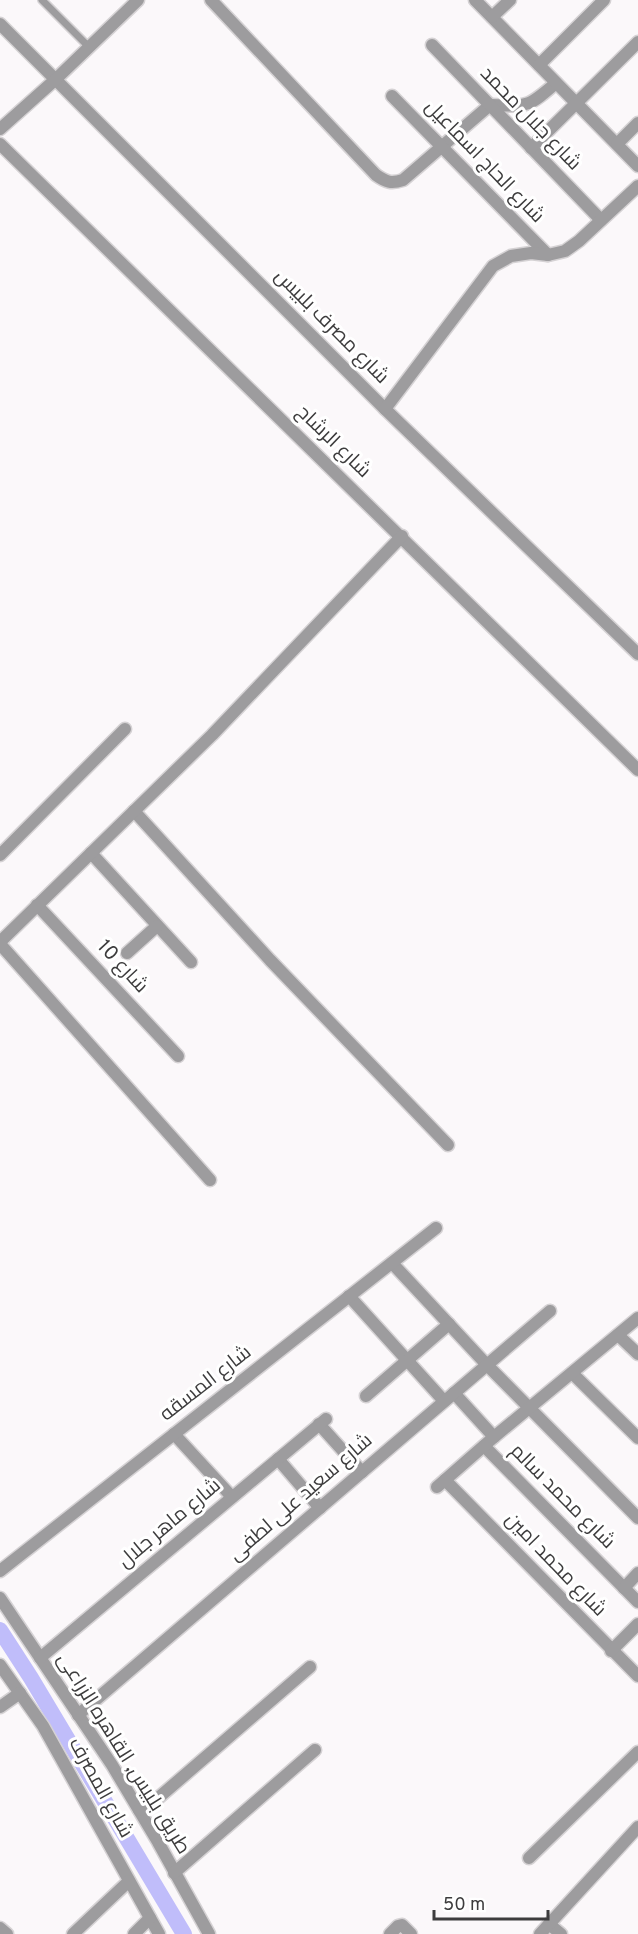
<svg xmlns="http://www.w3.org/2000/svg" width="638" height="1934" font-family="Overpass,Cairo,sans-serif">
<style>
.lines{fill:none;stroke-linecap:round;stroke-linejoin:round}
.canal{stroke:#c0bdfa;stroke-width:16}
.service-casing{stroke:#d5d2d4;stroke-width:10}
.minor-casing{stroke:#d5d2d4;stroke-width:15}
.tertiary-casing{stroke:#d5d2d4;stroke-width:15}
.service{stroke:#9d9c9e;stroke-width:7}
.minor{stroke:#9d9c9e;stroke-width:12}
.tertiary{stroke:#9d9c9e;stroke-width:12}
.labels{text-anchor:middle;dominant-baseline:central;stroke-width:6;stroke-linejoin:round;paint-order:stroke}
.street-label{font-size:20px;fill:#3d3c3d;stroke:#fff}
</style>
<rect width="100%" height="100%" fill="#fbf8fa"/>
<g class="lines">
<!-- canal -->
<polyline class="canal" points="0,1630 31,1678 184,1934"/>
<!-- service casing -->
<g class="service-casing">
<polyline id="service" points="42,0 89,47"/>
</g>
<!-- minor casing -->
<g class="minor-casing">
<g id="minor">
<path d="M 211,0 L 376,175 C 386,182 391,184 403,180 L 490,105 C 529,106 527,108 556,83"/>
<polyline points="475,0 638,166"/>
<polyline points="492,17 510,0"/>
<polyline points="0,24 385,409 638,654"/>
<polyline points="432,45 601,220"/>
<polyline points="539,65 604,0"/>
<polyline points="392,96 548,255"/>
<polyline points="0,144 638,770"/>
<polyline points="617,144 638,123"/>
<polyline points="531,148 638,42"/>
<polyline points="385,409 493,266 511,256 531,253 548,255 565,251 579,241 638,186"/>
<polyline points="134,811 270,960 448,1145"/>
<polyline points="91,853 191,962"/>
<polyline points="0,855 125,729"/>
<polyline points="37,905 178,1056"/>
<polyline points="0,942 212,735 402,536"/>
<polyline points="0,944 210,1180"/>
<polyline points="127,953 157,926"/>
<polyline points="392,1263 487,1365 638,1518"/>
<polyline points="349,1296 444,1401"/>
<polyline points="618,1335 638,1354"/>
<polyline points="572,1373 638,1438"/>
<polyline points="454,1393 494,1437"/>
<polyline points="366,1396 449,1324"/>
<polyline points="319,1424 362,1472"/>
<polyline points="174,1434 232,1497"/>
<polyline points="484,1446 638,1602"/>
<polyline points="278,1459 320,1508"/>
<polyline points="445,1480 638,1676"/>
<polyline points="437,1487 494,1437 638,1318"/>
<polyline points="0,1571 436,1228"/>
<polyline points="624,1588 638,1573"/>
<polyline points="0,1598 112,1765 158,1842 209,1934"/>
<polyline points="611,1651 638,1624"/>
<polyline points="40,1658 326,1419"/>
<polyline points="0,1665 43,1726 159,1934"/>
<polyline points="0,1707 20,1693"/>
<polyline points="78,1715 550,1311"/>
<polyline points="139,1810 150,1805 310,1667"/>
<polyline points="529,1858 638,1752"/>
<polyline points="174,1873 315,1750"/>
<polyline points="549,1924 561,1934"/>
<polyline points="0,1928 7,1934"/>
<polyline points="73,1934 129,1881"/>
<polyline points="134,1934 150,1918"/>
<polyline points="390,1934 398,1926 402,1925 411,1934"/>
<polyline points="540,1934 638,1827"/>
</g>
</g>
<!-- tertiary casing -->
<g class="tertiary-casing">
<polyline id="tertiary" points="0,129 56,79 138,0"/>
</g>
<!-- service -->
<use href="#service" class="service"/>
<!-- minor -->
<use href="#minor" class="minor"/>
<!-- tertiary -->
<use href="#tertiary" class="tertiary"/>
</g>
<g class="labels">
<!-- street labels -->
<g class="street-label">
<text transform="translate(530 119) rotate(46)">شارع جلال محمد</text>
<text transform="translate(484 162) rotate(46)">شارع الحاج اسماعيل</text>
<text transform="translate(331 327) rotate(45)">شارع مصرف بلبيس</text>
<text transform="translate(333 442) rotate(44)">شارع الرشاح</text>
<text transform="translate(122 967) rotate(47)">شارع 10</text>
<text transform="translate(206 1384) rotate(-38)">شارع المسقه</text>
<text transform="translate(562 1497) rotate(45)">شارع محمد سالم</text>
<text transform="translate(301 1498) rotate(-41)">شارع سعيد على لطفى</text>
<text transform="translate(170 1524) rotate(-40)">شارع ماهر جلال</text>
<text transform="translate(555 1565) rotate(46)">شارع محمد امين</text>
<text transform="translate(123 1754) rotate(58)">طريق بلبيس, القاهره الزراعى</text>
<text transform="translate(100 1788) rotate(61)">شارع المصرف</text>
</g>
</g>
<!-- scale -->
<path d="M434 1910v9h114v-9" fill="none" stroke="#3d3c3d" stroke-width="3"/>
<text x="443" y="1910" font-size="18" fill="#3d3c3d" stroke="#ffffff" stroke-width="4.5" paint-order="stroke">50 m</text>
</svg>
